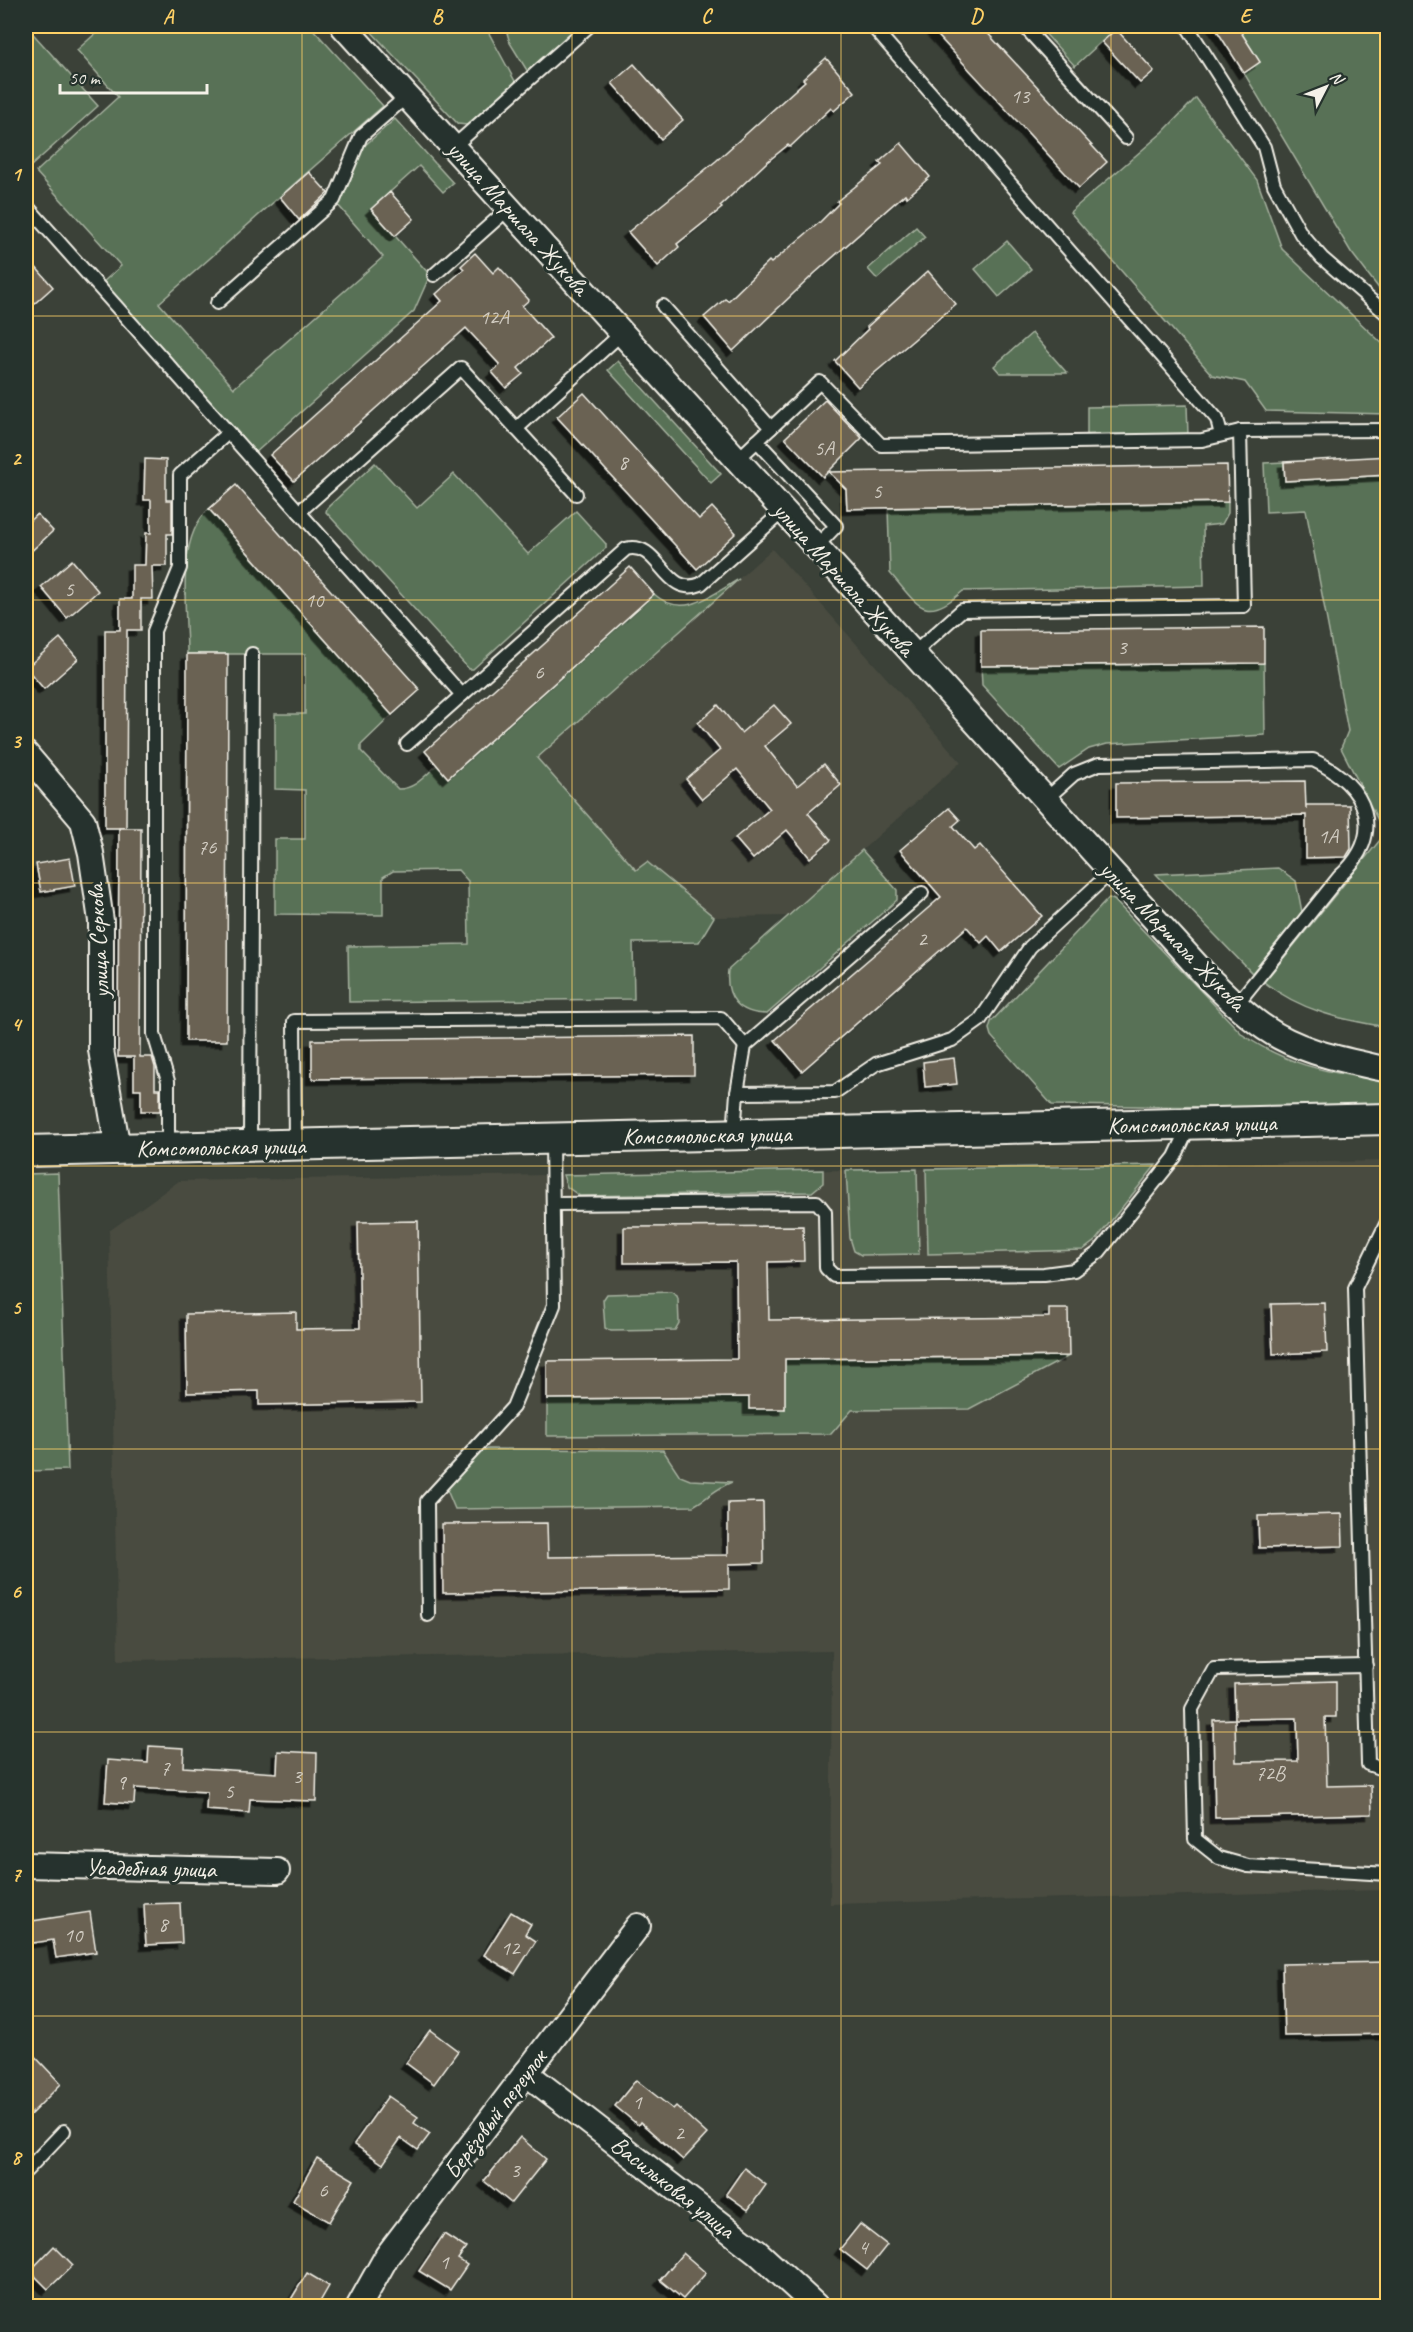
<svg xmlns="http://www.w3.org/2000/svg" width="1413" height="2332" font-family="Caveat,sans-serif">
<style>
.built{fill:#494b40}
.green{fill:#587156;stroke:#a6b19f;stroke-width:1.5}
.building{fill:#6b6253;stroke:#f4f1e8;stroke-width:1.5;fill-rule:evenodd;filter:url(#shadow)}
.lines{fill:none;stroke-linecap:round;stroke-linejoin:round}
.service-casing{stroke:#f4f1e8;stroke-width:16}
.minor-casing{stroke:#f4f1e8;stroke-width:28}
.tertiary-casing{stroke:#f4f1e8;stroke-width:34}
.service{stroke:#26332d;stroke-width:12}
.minor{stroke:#26332d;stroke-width:24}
.tertiary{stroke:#26332d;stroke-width:30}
.grid{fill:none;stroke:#ffd166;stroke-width:1.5;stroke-opacity:0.55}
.labels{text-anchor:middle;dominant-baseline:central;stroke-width:6;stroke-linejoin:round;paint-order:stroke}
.number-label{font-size:21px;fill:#d2cdc3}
.street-label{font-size:24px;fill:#f4f1e8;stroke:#26332d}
.neatline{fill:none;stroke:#ffd166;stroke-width:2}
.grid-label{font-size:20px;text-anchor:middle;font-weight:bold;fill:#ffd166}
</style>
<defs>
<filter id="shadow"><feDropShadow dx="-5.5" dy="5.5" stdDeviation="0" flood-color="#0009"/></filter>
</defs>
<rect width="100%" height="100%" fill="#3b4138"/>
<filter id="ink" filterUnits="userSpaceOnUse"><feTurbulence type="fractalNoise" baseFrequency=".0167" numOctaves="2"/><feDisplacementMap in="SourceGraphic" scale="12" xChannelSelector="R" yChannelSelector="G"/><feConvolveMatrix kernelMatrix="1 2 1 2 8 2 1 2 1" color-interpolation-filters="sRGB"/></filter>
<g filter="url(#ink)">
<!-- built -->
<g class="built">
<polygon points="772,549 961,762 788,916 714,917 647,862 636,871 537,758"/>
<polygon points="1387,1161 1387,1890 830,1904 832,1651 118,1660 109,1231 179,1181"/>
</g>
<!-- green -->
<g class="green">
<polygon points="26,26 98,106 31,166 26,160"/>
<polygon points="104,26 310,26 383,106 159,303 234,388 383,257 338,205 363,147 395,119 453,183 443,192 419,166 371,209 430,275 414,311 254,454 102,283 121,266 36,172 118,97 77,50"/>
<polygon points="366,26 485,26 516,83 475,120 467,125 458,124"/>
<polygon points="505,26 580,26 528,72 510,43"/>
<polygon points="1038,26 1104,26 1111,33 1075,66"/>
<polygon points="1237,26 1387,26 1387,299 1351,252 1244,73 1260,62"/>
<polygon points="1196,98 1257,180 1282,249 1387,348 1387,414 1266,411 1245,382 1212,375 1070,212 1163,132"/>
<polygon points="916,227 925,237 877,279 868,269"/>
<polygon points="1007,241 1031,269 999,297 975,269"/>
<polygon points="1032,333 1067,373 1000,373 994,366"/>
<polygon points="618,361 721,474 711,483 608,370"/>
<polygon points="1187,405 1188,435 1087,437 1087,407"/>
<path d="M 1284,462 L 1285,481 L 1387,475 L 1387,1027 C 1342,1020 1301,1011 1264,982 L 1385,834 L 1341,748 L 1348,731 L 1306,510 L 1266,512 L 1264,463 Z"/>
<polygon points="375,463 417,508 454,474 528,554 576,511 606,544 606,548 473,669 469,669 326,512 327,508"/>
<path d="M 1228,502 L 1228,513 L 1222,524 L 1203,526 L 1204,586 L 963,591 C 924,625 918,605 890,573 L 888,508 Z"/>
<path d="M 209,509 L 392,715 L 361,745 L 361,751 L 398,789 C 415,789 425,776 437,765 L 449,777 L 654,594 C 683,620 712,595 739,579 L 537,758 L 636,870 L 647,862 L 714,917 L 699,942 L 633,943 L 634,999 L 349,1002 L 348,946 L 469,944 L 468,881 L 458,870 L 393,871 L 383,877 L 383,915 L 275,914 L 275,839 L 305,839 L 305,790 L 275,789 L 275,714 L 305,714 L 305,654 L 187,654 C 187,611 175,539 209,509 Z"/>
<polygon points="1264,663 1265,735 1107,744 1089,749 1059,769 982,685 981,666"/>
<path d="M 862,850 L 897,890 L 897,900 L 767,1014 C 739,1014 725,998 728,970 Z"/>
<polygon points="1278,868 1296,881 1302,912 1252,973 1156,874"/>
<path d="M 1109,898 L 1114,900 L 1243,1035 C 1292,1068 1331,1072 1387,1082 L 1387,1109 L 1052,1105 L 991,1036 L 989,1029 L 991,1022 Z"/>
<polygon points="1156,1165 1095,1241 1083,1250 928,1254 926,1169"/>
<polygon points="917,1169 919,1254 861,1255 854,1251 850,1238 846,1170"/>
<polygon points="823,1170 823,1183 812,1192 580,1196 567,1187 563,1175"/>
<polygon points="58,1173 68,1470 26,1471 26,1174"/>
<polygon points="671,1292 677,1296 678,1299 679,1323 675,1330 611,1331 605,1328 603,1300 607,1294"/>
<polygon points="1069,1356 969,1409 852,1410 831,1434 547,1436 547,1399 749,1397 785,1409 785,1372 778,1359"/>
<path d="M 488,1449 L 663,1450 L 680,1476 L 690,1480 L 732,1482 C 716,1488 707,1499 693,1506 L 455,1509 L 447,1490 C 456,1473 470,1456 488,1449 Z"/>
</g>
<!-- building -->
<g class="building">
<polygon points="929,26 981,26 1107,162 1079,188"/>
<polygon points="1214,26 1237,26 1260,62 1244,73"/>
<polygon points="1116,29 1154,71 1140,83 1102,42"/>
<polygon points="826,58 855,92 834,111 831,108 790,147 788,145 767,162 720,206 722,208 677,244 679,247 658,266 628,232 716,161 805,81 803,79"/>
<polygon points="634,64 683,120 661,139 612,83"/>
<polygon points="901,143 930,177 907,197 905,194 815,273 733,351 704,317 725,299 728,301 769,261 771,263 820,222 839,203 837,201 882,165 879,162"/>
<polygon points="309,172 328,193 299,220 280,197"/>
<polygon points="390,192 414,219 395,236 371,209"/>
<polygon points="475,253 493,273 499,267 529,300 522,306 551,338 518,368 523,374 506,388 492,372 500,365 466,328 294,481 270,455 442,301 436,294 464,269 461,266"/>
<polygon points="26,256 53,287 26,311"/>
<polygon points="928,271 956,304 858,387 835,361 868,329 867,327"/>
<polygon points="584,393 699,519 712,507 736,533 697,569 557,417"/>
<polygon points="825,400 862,438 823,477 785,438"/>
<polygon points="1388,456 1388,475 1285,481 1284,462"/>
<polygon points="145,459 166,460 166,500 172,500 172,534 167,534 167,566 152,566 153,599 141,599 141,630 127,630 126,828 105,828 105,630 120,630 120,599 132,599 132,565 145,565 146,533 151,533 151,500 144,500"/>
<polygon points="1227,465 1228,502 877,508 847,509 846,489 829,472"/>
<polygon points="236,485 420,690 392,715 209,509"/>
<polygon points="37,514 53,531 26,556 26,524"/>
<polygon points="72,560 98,591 67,618 41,587"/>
<polygon points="630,567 654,594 448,778 425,751"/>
<polygon points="1264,627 1264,663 981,666 981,630"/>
<polygon points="60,638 78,659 44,689 26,668"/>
<polygon points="187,654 228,654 227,1041 186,1041"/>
<polygon points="718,705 741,733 774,705 791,724 765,746 797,786 824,764 841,785 808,813 831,840 810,858 787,830 753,859 735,838 770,809 737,769 702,799 686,779 720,750 698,723"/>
<polygon points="1305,781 1306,809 1306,805 1350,805 1351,849 1346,857 1306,858 1306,815 1116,818 1116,783"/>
<polygon points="949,808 960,820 953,826 974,850 980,845 1042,916 1001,952 988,936 981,943 967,927 802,1071 775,1040 941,897 900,850"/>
<polygon points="119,828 141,828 140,1057 152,1057 155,1067 155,1089 160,1089 160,1111 141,1111 141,1089 134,1089 134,1057 118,1057"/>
<polygon points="70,858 75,886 41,892 36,864"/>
<polygon points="694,1036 694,1075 312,1079 312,1040"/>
<polygon points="954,1058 957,1084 925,1087 923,1062"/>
<polygon points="418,1221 421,1402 259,1405 259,1391 187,1393 186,1314 296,1312 296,1329 360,1328 358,1222"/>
<polygon points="803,1226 804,1261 768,1262 769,1320 1049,1317 1049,1309 1068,1309 1069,1356 785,1359 785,1409 749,1409 749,1397 547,1399 547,1361 737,1359 736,1262 624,1263 624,1227"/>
<polygon points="1325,1303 1327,1352 1273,1354 1271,1304"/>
<polygon points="763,1502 764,1563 729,1564 729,1589 443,1593 442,1524 547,1523 548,1557 728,1555 728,1503"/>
<polygon points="1342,1514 1343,1546 1259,1548 1258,1516"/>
<path d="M 1336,1681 L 1336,1717 L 1325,1717 L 1327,1786 L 1371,1785 L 1372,1814 L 1215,1818 L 1213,1720 L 1235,1719 L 1234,1684 ZM 1297,1718 L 1298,1761 L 1236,1762 L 1235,1719 Z"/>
<polygon points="149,1746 184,1748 183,1767 277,1773 278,1751 317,1753 316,1801 250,1799 249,1813 206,1810 207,1792 135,1788 134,1804 105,1802 108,1760 148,1763"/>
<polygon points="180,1903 182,1943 146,1945 144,1904"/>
<polygon points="90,1912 96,1952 56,1958 53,1940 26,1944 26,1922"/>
<polygon points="511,1912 531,1924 525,1934 536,1941 515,1974 484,1955"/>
<polygon points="1388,1962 1388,2034 1284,2036 1282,1964"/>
<polygon points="430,2030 458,2051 434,2084 406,2063"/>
<polygon points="26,2047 61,2084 26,2119"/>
<polygon points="636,2080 673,2109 676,2106 707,2134 683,2160 640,2122 638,2125 615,2106"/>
<polygon points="388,2096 418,2117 414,2123 430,2134 418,2150 401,2138 383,2164 354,2144"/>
<polygon points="520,2137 546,2159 511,2203 484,2181"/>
<polygon points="317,2158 354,2180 329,2222 293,2201"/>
<polygon points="744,2168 766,2185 748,2210 726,2194"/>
<polygon points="860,2224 887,2245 867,2270 840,2249"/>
<polygon points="444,2234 466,2248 458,2259 467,2265 450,2290 419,2271"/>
<polygon points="54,2246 73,2265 48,2289 30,2271"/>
<polygon points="683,2253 706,2273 683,2299 660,2280"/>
<polygon points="307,2273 329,2286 317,2307 300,2307 290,2301"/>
</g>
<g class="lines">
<!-- service casing -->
<g class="service-casing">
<g id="service">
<polyline points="872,26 1217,419 1221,435"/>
<polyline points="1024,26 1126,138"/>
<polyline points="1187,26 1264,147 1274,185 1301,234 1322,258 1388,315"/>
<polyline points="453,147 589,26"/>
<polyline points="26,205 462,695"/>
<polyline points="434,275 509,208"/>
<polyline points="217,303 334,200 361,136 407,96"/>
<polyline points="663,306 771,428"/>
<polyline points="516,429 622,333"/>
<polyline points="757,441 836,526 816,547"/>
<polyline points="737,460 820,382 881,445 1202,440 1240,431"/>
<polyline points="299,512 461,368 576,494"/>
<polyline points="913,654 962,610 1244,606 1240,431 1388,430"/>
<path d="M 407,744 L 626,549 C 660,540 664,599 701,584 L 783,511"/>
<path d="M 1045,800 L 1074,774 L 1099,764 L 1313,760 C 1368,785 1387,834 1339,877 L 1236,1005"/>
<polyline points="737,1093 835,1092 876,1064 952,1040 980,1020 1030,947 1111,872"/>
<polyline points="734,1134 737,1093 745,1046 922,893"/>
<polyline points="295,1144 294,1021 721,1018 745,1046"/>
<polyline points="250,1145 252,654"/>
<polyline points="168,1146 168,1081 154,1034 154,631 180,568 180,475 228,433"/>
<polyline points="553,1204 817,1202 825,1212 826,1268 834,1276 1044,1274 1074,1270 1099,1252 1175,1157 1190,1125"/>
<polyline points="1388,1220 1355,1288 1368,1764 1388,1771"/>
<polyline points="428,1615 427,1501 513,1407 554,1305 552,1139"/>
<polyline points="1366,1666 1214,1669 1192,1709 1195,1839 1219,1858 1248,1866 1388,1874"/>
<polyline points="26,2171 64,2131"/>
</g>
</g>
<!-- minor casing -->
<g class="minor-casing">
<g id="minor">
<path d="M 343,26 L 1209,979 C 1227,996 1244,1014 1265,1028 C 1301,1053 1346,1060 1388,1070"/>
<polyline points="26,754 83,821 91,853 101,921 101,1050 118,1149"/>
<polyline points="26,1865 277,1871"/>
<polyline points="526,2073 757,2252 816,2306"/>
<polyline points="359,2306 387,2256 638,1926"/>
</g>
</g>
<!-- tertiary casing -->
<g class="tertiary-casing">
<polyline id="tertiary" points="26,1151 1388,1119"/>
</g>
<!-- service -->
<use href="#service" class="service"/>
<!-- minor -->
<use href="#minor" class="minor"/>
<!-- tertiary -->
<use href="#tertiary" class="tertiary"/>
</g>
</g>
<!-- grid -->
<path class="grid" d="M 302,26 L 302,2306M 572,26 L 572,2306M 841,26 L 841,2306M 1111,26 L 1111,2306M 26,316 L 1388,316M 26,600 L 1388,600M 26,883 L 1388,883M 26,1166 L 1388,1166M 26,1449 L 1388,1449M 26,1732 L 1388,1732M 26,2016 L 1388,2016"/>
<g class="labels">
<!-- number labels -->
<g class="number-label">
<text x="1020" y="96">13</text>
<text x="494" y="317">12А</text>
<text x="824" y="448">5А</text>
<text x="623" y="462">8</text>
<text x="877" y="491">5</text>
<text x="69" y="589">5</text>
<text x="314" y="600">10</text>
<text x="1122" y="647">3</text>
<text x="539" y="672">6</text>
<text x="1328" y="836">1А</text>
<text x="207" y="847">76</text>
<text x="922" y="939">2</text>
<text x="165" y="1768">7</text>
<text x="1270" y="1773">72В</text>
<text x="297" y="1776">3</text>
<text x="121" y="1782">9</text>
<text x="229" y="1791">5</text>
<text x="163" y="1924">8</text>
<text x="73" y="1935">10</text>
<text x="510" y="1948">12</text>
<text x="637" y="2102">1</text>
<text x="679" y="2133">2</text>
<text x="515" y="2170">3</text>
<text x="323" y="2190">6</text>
<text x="863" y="2247">4</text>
<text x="444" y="2262">1</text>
</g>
<!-- street labels -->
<g class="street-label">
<text transform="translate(518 218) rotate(48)">улица Маршала Жукова</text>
<text transform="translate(844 579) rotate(48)">улица Маршала Жукова</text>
<text transform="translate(1173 936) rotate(46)">улица Маршала Жукова</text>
<text transform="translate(98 941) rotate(-93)">улица Серкова</text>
<text transform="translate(1192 1124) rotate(-1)">Комсомольская улица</text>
<text transform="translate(707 1135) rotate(-1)">Комсомольская улица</text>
<text transform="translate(221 1147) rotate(-1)">Комсомольская улица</text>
<text transform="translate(151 1868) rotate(1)">Усадебная улица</text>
<text transform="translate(495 2114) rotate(-53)">Берёзовый переулок</text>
<text transform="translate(673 2187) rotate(38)">Васильковая улица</text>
</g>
</g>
<!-- margin -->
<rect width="1413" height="2332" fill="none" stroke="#26332d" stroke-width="66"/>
<!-- north arrow -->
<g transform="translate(1326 87) rotate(48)" stroke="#26332d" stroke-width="4.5" paint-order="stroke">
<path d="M0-4.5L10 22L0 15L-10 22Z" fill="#f4f1e8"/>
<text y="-9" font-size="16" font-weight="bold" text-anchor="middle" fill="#f4f1e8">N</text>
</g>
<!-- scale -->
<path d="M60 84v9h147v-9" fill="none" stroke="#f4f1e8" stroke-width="3"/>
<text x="69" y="84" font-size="18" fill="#f4f1e8" stroke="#26332d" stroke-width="4.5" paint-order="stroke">50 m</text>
<rect x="33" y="33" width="1347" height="2266" class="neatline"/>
<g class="grid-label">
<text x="168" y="23">A</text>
<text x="437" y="23">B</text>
<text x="706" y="23">C</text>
<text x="976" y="23">D</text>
<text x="1245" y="23">E</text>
<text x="16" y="181">1</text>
<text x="16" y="465">2</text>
<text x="16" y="748">3</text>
<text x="16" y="1031">4</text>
<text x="16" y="1314">5</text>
<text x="16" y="1598">6</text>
<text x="16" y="1881">7</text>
<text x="16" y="2164">8</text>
</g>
</svg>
